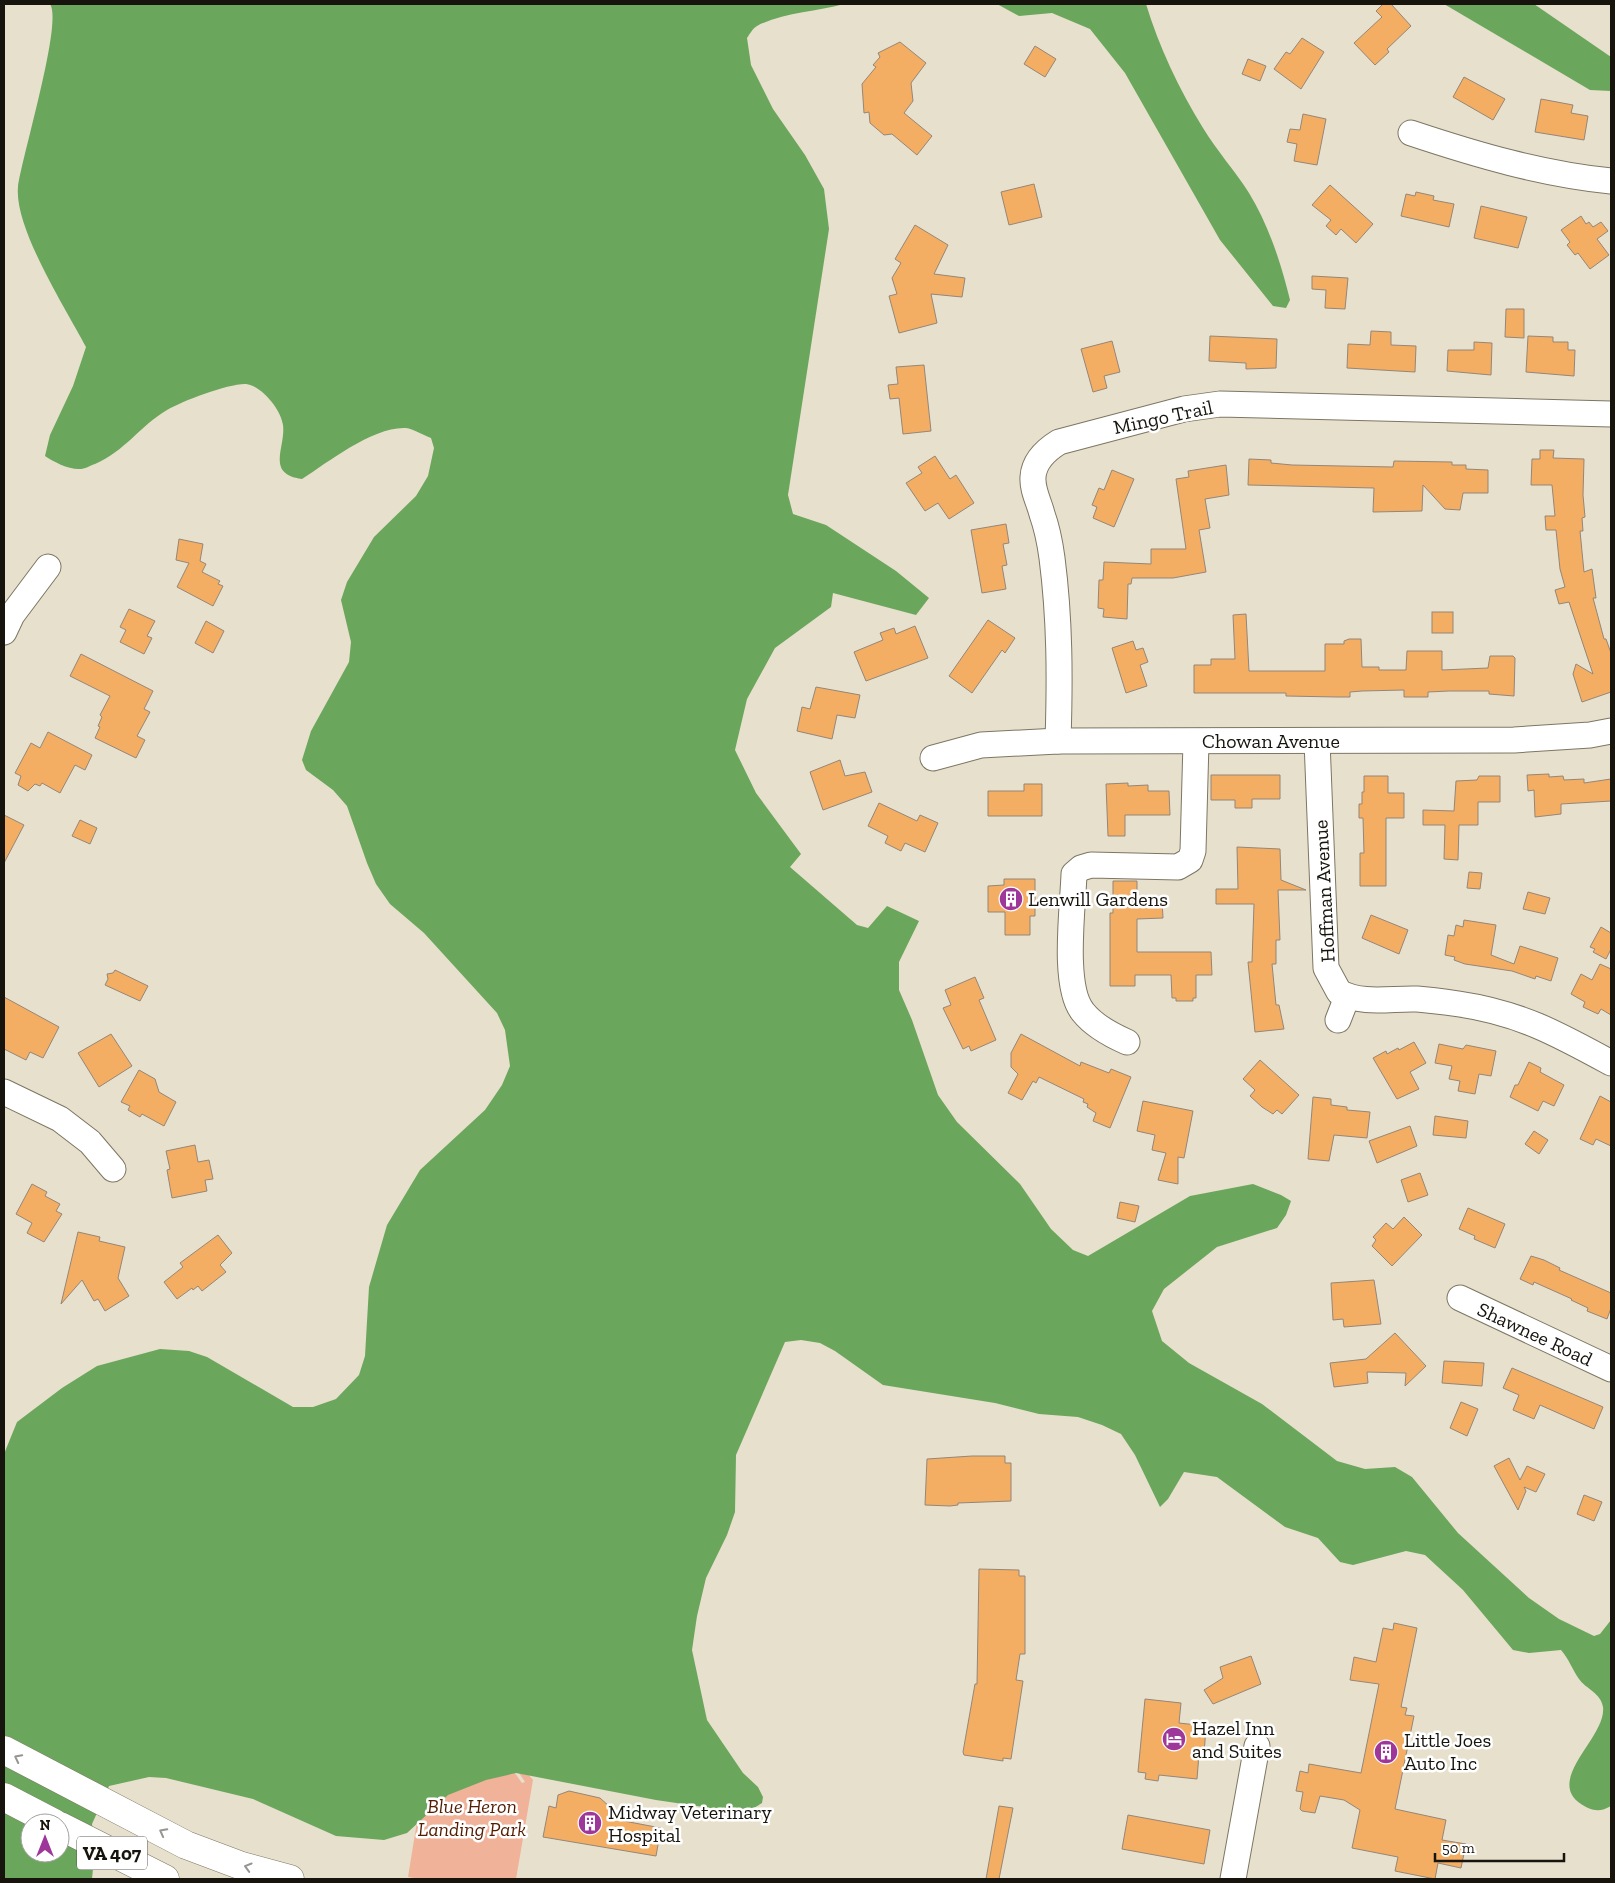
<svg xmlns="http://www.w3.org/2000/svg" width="1615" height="1883" font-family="'Zilla Slab',serif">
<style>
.green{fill:#f0b299}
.water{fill:#6aa65b;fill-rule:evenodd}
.building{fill:#f3ae64;stroke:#958677}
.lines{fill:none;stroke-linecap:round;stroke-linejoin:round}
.minor-casing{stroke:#7c7663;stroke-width:27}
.major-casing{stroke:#7c7663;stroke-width:29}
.minor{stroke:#fff;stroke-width:25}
.major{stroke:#fff;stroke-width:28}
.oneway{stroke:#969592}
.labels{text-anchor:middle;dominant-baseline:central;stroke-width:5;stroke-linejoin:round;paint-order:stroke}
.shield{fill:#fff;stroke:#5c5a56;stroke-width:1}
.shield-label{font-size:19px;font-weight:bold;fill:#16140d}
.street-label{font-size:20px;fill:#16140d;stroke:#fff}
.poi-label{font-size:20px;fill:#16140d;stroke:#fff;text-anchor:start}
.park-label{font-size:20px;font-style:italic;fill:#541c01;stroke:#fff}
</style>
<rect width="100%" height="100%" fill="#e7e0cc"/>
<!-- green -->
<polygon class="green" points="486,1723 533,1780 516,1879 421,1879 408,1877 428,1754 497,1748 522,1783 525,1782"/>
<!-- water -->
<g class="water">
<path d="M 50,4 L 844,4 C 816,12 783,12 757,26 C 752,29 750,34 747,38 L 751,65 L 773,109 L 805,155 L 824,189 L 829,229 L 788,495 L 793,514 L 826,525 L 896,571 L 929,598 L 916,615 L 833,593 L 831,607 L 775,648 L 747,699 L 735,750 L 756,793 L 801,854 L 790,867 L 857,925 L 868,928 L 887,906 L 919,921 L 899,962 L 899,990 L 912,1020 L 938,1095 L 957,1122 L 1020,1184 L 1051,1229 L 1073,1250 L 1088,1256 L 1190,1196 L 1253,1184 L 1281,1195 L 1291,1201 L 1286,1215 L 1277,1228 L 1217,1247 L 1164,1289 L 1152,1311 L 1162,1341 L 1189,1363 L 1262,1404 L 1337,1461 L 1365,1469 L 1395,1467 L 1412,1477 L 1458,1533 L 1529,1598 L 1559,1619 L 1594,1636 L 1600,1634 L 1611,1620 L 1611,1806 C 1602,1811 1596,1812 1586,1807 C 1539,1783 1607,1738 1603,1707 C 1601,1693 1586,1689 1579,1679 C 1572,1669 1569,1659 1561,1650 L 1529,1653 L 1513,1650 L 1463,1590 L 1425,1555 L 1406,1551 L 1353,1565 L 1340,1562 L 1318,1538 L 1285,1527 L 1217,1477 L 1184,1472 L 1168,1499 L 1160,1507 L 1135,1455 L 1121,1434 L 1102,1425 L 1078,1417 L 1039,1414 L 995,1403 L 883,1385 L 835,1351 L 820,1343 L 801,1340 L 785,1342 L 736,1455 L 735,1512 L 727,1535 L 706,1578 L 697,1616 L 692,1650 L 707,1720 L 743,1773 L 758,1787 L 763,1797 L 762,1803 L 754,1808 L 724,1810 L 656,1800 L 516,1773 L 486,1780 L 448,1795 L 407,1833 L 384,1840 L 336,1836 L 253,1799 L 166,1778 L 149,1777 L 109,1786 L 92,1824 L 95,1848 L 92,1879 L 4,1879 L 4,1454 L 17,1422 L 62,1388 L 97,1366 L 160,1349 L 189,1351 L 207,1357 L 293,1407 L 313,1407 L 336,1399 L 359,1375 L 365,1356 L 369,1287 L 387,1225 L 420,1170 L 485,1110 L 502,1085 L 510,1066 L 505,1030 L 497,1013 L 424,933 L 390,904 L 376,884 L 367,863 L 347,806 L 333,790 L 306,770 L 302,760 L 311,731 L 349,662 L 351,642 L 341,600 L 347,582 L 374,537 L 416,496 L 428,476 L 434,448 L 431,438 C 423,435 413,429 406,428 C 374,426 328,462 302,479 C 265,474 286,447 283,425 C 281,410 262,386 246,384 C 230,383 182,401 167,410 C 141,425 124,452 95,464 C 91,465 85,469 81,469 C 69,470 54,462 45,456 L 50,435 L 73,386 L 86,347 C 66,309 14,228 18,187 C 22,156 63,22 50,4 ZM 30,1823 L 60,1823 L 60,1853 L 30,1853 Z"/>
<path d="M 997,4 L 1146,4 C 1159,47 1179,89 1203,128 C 1217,151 1235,171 1249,193 C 1269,226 1281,263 1290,300 L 1286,308 L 1273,306 L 1220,240 L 1125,73 L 1090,29 L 1052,13 L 1019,16 Z"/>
<polygon points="1444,4 1534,4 1611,57 1611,91 1590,90"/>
</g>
<!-- building -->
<g class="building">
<polygon points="1383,4 1391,4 1411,26 1387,49 1389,52 1375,65 1354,43 1382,17 1376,11"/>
<polygon points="1302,38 1324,52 1301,89 1274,69 1286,52 1290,54"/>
<polygon points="900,42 926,63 911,83 913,101 904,113 932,136 917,155 892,134 884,135 870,123 869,112 864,113 862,84 876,67 873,65 880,57 878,53"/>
<polygon points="1035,46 1056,59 1045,77 1024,64"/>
<polygon points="1248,59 1266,66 1260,81 1242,74"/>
<polygon points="1464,77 1505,99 1493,120 1453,97"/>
<polygon points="1541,99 1573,105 1571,113 1588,116 1584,140 1535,132"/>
<polygon points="1303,114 1326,119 1317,165 1294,161 1297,144 1287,142 1290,129 1300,130"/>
<polygon points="1034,184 1042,217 1009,225 1001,192"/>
<polygon points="1330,185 1373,224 1356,243 1341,229 1336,235 1326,226 1331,220 1312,205"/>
<polygon points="1416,192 1434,196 1433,200 1454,204 1449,227 1401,216 1406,194 1415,196"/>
<polygon points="1481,206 1527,217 1518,248 1474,238"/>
<polygon points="1581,216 1586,224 1589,222 1593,227 1601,222 1608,231 1597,239 1609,255 1590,269 1578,253 1575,255 1567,245 1570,242 1561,230"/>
<polygon points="915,225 948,245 934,274 965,278 962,297 931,294 937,323 899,333 889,296 897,294 892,278 901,263 895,259"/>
<polygon points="1312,276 1348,278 1345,309 1325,308 1326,290 1312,289"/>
<polygon points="1506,309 1524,309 1524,338 1505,337"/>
<polygon points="1371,331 1391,332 1391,345 1416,346 1415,372 1347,368 1348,344 1370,345"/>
<polygon points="1210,336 1277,339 1276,368 1246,369 1246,363 1209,361"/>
<polygon points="1528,336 1553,337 1553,342 1568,342 1568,350 1575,350 1574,376 1526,372"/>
<polygon points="1112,341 1120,372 1104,376 1107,388 1093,392 1081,349"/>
<polygon points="1474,342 1492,343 1491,375 1447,371 1448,350 1474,350"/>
<polygon points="924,365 931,431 903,434 899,398 890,399 888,385 898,384 896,367"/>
<polygon points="1540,450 1554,450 1553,458 1584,459 1583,495 1585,517 1582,518 1583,531 1580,531 1584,572 1592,569 1596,598 1593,598 1604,639 1606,639 1611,653 1611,692 1582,702 1573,674 1576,664 1593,674 1569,602 1559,604 1555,590 1565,587 1560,569 1556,530 1546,530 1545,516 1555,516 1552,485 1531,485 1532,459 1540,459"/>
<polygon points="935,456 950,479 956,475 974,503 949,519 938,503 925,511 906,483 922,473 918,467"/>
<polygon points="1249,459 1271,460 1271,463 1292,465 1393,467 1394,461 1452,462 1452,465 1466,465 1466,469 1488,470 1488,493 1463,493 1460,510 1445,509 1423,485 1422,511 1373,512 1374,488 1248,485"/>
<polygon points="1226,465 1229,495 1205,499 1210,528 1199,530 1206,572 1173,578 1132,578 1131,584 1128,584 1127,619 1103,617 1104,609 1098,608 1099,580 1103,580 1104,562 1151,564 1151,549 1186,549 1176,479 1189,477 1188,471"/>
<polygon points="1112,470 1134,479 1114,527 1093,518 1097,507 1092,505 1099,488 1104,490"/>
<polygon points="1006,524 1009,543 1003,544 1007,565 1002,566 1006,589 982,593 971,530"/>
<polygon points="179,539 203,544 200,561 206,564 202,572 220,581 218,584 223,586 213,606 177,587 189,563 176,560"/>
<polygon points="129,609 155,621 147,636 152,638 144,654 120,642 126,630 120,627"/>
<rect x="1432" y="612" width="21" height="21"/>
<polygon points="1246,614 1249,671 1325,671 1325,644 1344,644 1344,641 1349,639 1361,639 1362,667 1379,667 1379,670 1406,670 1407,651 1442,651 1442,670 1488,668 1490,656 1513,656 1515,658 1514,696 1489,694 1489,691 1449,691 1428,692 1428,697 1404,697 1404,690 1362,691 1350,692 1350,697 1337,697 1286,696 1286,693 1194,693 1194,665 1211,665 1211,659 1235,659 1233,615"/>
<polygon points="988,620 1015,638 1005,653 1002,650 972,693 949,676"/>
<polygon points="206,621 224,631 213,653 195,643"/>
<polygon points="915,626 928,658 866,681 854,652 883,640 880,633 894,628 896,634"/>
<polygon points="1133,641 1136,650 1143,648 1148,662 1140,665 1147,686 1126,693 1112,648"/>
<polygon points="81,654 153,691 144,709 150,712 137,736 145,740 136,758 95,738 100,727 98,726 102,717 100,715 110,696 70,676"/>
<polygon points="816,687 860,695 855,718 837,715 832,739 797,731 802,707 810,709"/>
<polygon points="48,732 92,755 85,770 75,765 60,793 42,783 40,786 35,784 28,791 18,785 21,776 15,773 31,743 40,748"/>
<polygon points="840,760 845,776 865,772 872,792 823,810 810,772"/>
<polygon points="1549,774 1549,777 1563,776 1564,780 1584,779 1584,783 1611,779 1611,801 1561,804 1561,814 1535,817 1534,790 1528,791 1527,775"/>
<polygon points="1211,775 1280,775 1280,799 1252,799 1252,808 1235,808 1235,800 1211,800"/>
<polygon points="1364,776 1388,776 1388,793 1404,793 1404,818 1386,818 1386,886 1360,886 1360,853 1364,853 1363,818 1359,818 1359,804 1362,804 1362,792 1364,792"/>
<polygon points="1479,776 1500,776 1500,802 1478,802 1478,825 1459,825 1458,860 1444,859 1445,825 1423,825 1423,810 1454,811 1456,781 1477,780"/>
<polygon points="1128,783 1128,786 1148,785 1148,791 1169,791 1170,815 1125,815 1125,836 1108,836 1106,784"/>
<polygon points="1024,784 1042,784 1042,816 988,816 988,791 1024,791"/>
<polygon points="879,803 917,821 920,815 938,823 925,852 905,843 901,851 885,843 888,836 868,826"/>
<polygon points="4,815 24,825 4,863"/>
<polygon points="80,820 97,828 90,844 72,836"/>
<polygon points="1237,847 1280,849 1281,880 1306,890 1278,890 1280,940 1276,940 1276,964 1272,964 1276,1005 1279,1005 1284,1029 1255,1032 1248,962 1252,962 1254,904 1216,904 1216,889 1238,889"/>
<polygon points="1469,872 1482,873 1480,889 1467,888"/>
<polygon points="1004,879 1035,879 1035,916 1030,916 1030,935 1005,935 1005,912 988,912 988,886 1004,885"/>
<polygon points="1113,881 1137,881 1137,900 1162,900 1163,918 1137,919 1137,952 1211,952 1212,975 1196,975 1196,998 1193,998 1193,1001 1176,1001 1176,998 1172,998 1171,975 1135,975 1135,986 1110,986 1110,913 1113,913"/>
<polygon points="1528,892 1550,898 1545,914 1523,909"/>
<polygon points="1371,915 1408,930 1399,954 1362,938"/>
<polygon points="1464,920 1496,925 1491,955 1514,964 1520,946 1558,958 1551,981 1536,976 1535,979 1512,971 1465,964 1454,960 1455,957 1445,955 1448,935 1454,936 1456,925 1463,927"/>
<polygon points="1601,927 1611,933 1611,949 1606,959 1593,952 1595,949 1590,947"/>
<polygon points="1600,964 1611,969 1611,1015 1601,1009 1598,1014 1583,1007 1585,1002 1571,994 1581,974 1592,980"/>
<polygon points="115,970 148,986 140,1001 105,985 108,979 107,974 113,973"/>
<polygon points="975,977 984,998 979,1000 996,1040 971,1051 969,1046 963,1049 943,1008 951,1005 945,990"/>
<polygon points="4,997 59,1027 43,1058 30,1052 26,1060 4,1049"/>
<polygon points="111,1034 132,1066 99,1087 78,1053"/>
<polygon points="1021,1034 1080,1066 1081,1062 1109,1073 1111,1069 1131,1077 1110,1128 1093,1121 1096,1113 1087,1107 1088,1104 1083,1102 1084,1099 1039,1077 1036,1083 1033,1081 1022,1100 1008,1093 1018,1074 1011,1067 1011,1053"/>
<polygon points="1414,1042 1426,1063 1410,1072 1419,1089 1397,1099 1373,1058 1386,1051 1387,1054 1398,1048 1399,1050"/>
<polygon points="1439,1044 1463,1049 1466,1045 1496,1051 1491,1076 1479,1074 1475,1094 1458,1091 1460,1081 1449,1079 1452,1066 1435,1063"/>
<polygon points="1260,1060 1299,1095 1282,1114 1277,1110 1273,1114 1262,1107 1250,1096 1255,1090 1243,1079"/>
<polygon points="1529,1062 1541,1068 1540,1072 1564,1085 1554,1106 1543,1101 1538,1111 1510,1097 1515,1085 1518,1085"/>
<polygon points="139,1070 155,1079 159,1092 176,1102 164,1126 142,1114 140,1117 128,1110 130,1106 121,1102"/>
<polygon points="1600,1096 1611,1102 1611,1146 1596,1139 1593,1145 1580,1139"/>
<polygon points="1313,1097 1331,1099 1331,1105 1347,1107 1347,1110 1370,1112 1367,1138 1334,1135 1329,1161 1308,1159"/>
<polygon points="1143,1101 1193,1111 1184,1158 1178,1157 1178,1184 1158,1180 1166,1153 1152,1150 1155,1135 1137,1131"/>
<polygon points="1435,1116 1468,1121 1466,1138 1433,1135"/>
<polygon points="1410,1126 1417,1146 1377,1163 1369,1141"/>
<polygon points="1534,1131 1548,1140 1539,1154 1525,1144"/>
<polygon points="195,1145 198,1162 209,1160 213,1179 205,1180 207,1191 172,1198 167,1170 170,1169 166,1151"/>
<polygon points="1420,1173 1428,1195 1408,1202 1401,1180"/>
<polygon points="32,1184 47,1192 45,1196 60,1204 56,1211 62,1214 44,1242 27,1233 32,1223 16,1214"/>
<polygon points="1120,1202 1139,1206 1135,1222 1117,1218"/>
<polygon points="1468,1208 1505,1224 1495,1248 1474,1239 1475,1236 1459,1229"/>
<polygon points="1404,1217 1422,1235 1392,1266 1372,1246 1376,1240 1373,1237 1386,1223 1393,1229"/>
<polygon points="78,1232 100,1237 99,1241 125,1247 118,1278 129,1296 105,1311 98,1299 94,1301 82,1280 61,1304"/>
<polygon points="218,1235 232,1253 220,1265 226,1272 202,1291 198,1286 193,1290 192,1288 177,1299 164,1282 183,1267 180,1263"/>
<polygon points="1531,1256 1544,1260 1560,1268 1559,1270 1611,1293 1611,1308 1607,1319 1587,1311 1588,1308 1571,1300 1572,1299 1534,1282 1533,1285 1520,1279"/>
<polygon points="1374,1280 1381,1324 1344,1327 1343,1319 1333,1320 1331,1283"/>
<polygon points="1395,1333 1426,1366 1405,1386 1406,1373 1367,1372 1368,1383 1334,1387 1330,1363 1366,1359"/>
<polygon points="1444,1361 1484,1363 1482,1386 1442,1383"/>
<polygon points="1512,1368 1603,1407 1594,1429 1540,1405 1534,1419 1513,1410 1519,1395 1503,1388"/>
<polygon points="1461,1402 1478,1409 1467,1436 1450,1428"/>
<polygon points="972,1456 1005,1456 1005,1463 1011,1463 1011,1501 958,1503 958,1505 950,1506 925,1505 927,1459"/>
<polygon points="1509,1458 1520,1480 1527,1466 1545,1474 1536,1492 1524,1487 1526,1491 1518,1510 1494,1466"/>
<polygon points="1584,1495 1602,1502 1594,1521 1577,1514"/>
<polygon points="979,1569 1019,1570 1019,1576 1025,1576 1025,1654 1020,1654 1016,1680 1023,1681 1011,1759 1003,1758 1003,1761 964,1755 963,1752 975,1684 977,1684"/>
<polygon points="1394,1623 1417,1628 1401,1707 1407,1708 1405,1715 1414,1716 1395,1809 1446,1820 1442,1840 1466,1844 1461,1868 1438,1863 1435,1879 1395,1871 1398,1857 1352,1848 1360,1810 1344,1800 1320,1796 1315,1813 1302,1811 1300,1809 1303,1792 1296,1791 1300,1771 1308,1773 1309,1764 1361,1773 1379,1684 1350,1680 1354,1657 1376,1662 1383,1628 1393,1630"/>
<polygon points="1251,1656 1261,1684 1213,1704 1204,1690 1223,1678 1220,1667"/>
<polygon points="1145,1699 1181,1703 1179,1723 1206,1726 1204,1755 1199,1754 1197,1779 1159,1775 1158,1781 1145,1779 1146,1773 1138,1772"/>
<polygon points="569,1791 600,1798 610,1807 608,1818 661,1828 656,1856 543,1837 549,1806 556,1808 558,1795"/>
<polygon points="999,1806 1013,1808 999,1879 986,1879"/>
<polygon points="1128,1815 1210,1830 1204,1864 1122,1849"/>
</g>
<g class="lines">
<!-- minor casing -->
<g class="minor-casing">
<g id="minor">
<path d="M 1411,133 C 1477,155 1542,174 1611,181"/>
<polyline points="4,632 12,615 48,567"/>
<path d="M 1058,741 C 1060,679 1060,620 1052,558 C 1050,543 1047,528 1042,514 C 1039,502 1032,490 1033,477 C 1034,461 1046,450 1059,442 L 1184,409 L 1220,404 L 1611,414"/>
<path d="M 1317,741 L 1326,968 L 1339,992 C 1363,1005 1391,998 1417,999 C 1431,1000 1445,1002 1459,1004 C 1520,1013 1558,1034 1611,1063"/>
<polyline points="933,758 981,745 1058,741 1514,740 1590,735 1611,731"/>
<polyline points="1338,1020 1347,997"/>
<path d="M 1127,1042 C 1111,1035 1094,1026 1083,1012 C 1062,987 1073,907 1074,874 L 1081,868 L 1091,865 L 1178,867 L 1190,860 L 1193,851 L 1196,742"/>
<polyline points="4,1092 60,1119 90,1142 113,1169"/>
<polyline points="1460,1298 1611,1369"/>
<polyline points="1233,1879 1257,1746"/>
</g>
</g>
<!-- major casing -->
<g class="major-casing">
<g id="major">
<polyline points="4,1750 186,1845 242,1866 290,1879"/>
<polyline points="4,1797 54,1823"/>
<polyline points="60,1826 165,1879"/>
</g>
</g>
<!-- minor -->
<use href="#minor" class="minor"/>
<!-- major -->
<use href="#major" class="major"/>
</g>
<!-- one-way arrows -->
<defs><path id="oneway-chevron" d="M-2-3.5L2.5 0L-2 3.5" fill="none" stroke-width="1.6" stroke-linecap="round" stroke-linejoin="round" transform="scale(1.25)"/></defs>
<g class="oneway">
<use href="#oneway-chevron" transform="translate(18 1758) rotate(-153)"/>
<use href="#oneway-chevron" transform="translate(163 1832) rotate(-152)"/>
<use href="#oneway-chevron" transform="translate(248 1867) rotate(-164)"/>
</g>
<!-- icons -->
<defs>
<g id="building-disc" transform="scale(1.25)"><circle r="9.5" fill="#9e379a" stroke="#fff"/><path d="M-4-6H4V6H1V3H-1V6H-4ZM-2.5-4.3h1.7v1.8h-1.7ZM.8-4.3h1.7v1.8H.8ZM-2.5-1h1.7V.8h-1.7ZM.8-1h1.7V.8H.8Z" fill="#fff"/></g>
<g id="hotel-disc" transform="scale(1.25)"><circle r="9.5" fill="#9e379a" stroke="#fff"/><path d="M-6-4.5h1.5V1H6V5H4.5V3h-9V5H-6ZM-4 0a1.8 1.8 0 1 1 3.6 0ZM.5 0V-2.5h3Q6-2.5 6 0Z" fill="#fff"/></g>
</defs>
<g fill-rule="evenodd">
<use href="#building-disc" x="1011" y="899"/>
<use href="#hotel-disc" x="1174" y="1739"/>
<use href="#building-disc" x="1386" y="1752"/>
<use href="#building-disc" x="590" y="1823"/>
</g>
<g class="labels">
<!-- shield labels -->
<rect class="shield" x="77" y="1836.5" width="70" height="33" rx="4"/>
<g class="shield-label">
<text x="112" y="1853">VA 407</text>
</g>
<!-- street labels -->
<g class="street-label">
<text transform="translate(1163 417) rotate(-12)">Mingo Trail</text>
<text x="1271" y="741">Chowan Avenue</text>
<text transform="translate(1324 891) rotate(-93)">Hoffman Avenue</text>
<text transform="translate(1535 1334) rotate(25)">Shawnee Road</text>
</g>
<!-- poi labels -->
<g class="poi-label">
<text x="1028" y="899">Lenwill Gardens</text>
<text x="1192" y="1728">Hazel Inn<tspan x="1192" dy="23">and Suites</tspan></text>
<text x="1404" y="1740">Little Joes<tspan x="1404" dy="23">Auto Inc</tspan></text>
<text x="608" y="1812">Midway Veterinary<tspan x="608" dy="23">Hospital</tspan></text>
</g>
<!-- park labels -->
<g class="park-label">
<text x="472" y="1806">Blue Heron<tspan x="472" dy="23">Landing Park</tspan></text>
</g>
</g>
<!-- border -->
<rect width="1615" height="1883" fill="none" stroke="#16140d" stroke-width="10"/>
<!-- north arrow -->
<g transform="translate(45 1838)"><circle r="24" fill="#ffffff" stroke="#a2a19e"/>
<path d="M0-4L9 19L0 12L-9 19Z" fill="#9e379a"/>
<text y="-8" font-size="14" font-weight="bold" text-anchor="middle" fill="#16140d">N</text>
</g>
<!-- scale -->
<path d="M1435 1853v8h129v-8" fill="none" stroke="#16140d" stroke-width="2.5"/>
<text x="1442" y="1853" font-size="15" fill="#16140d" stroke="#ffffff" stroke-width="4" paint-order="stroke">50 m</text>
</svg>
